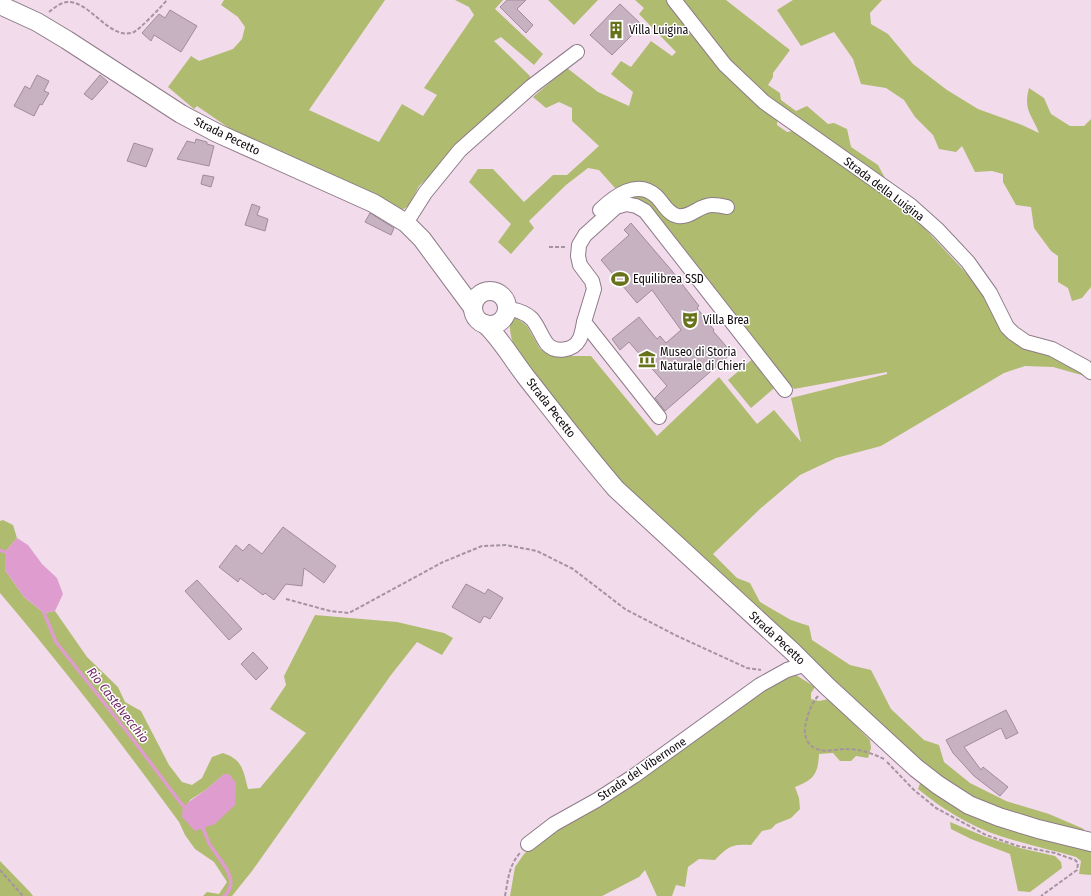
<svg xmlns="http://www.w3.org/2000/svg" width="1091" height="896" font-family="'Fira Sans Condensed',sans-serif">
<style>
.green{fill:#afbb6f;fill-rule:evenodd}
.water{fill:#df9dcf}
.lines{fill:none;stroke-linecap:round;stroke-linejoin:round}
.stream{stroke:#df9dcf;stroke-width:3.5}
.building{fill:#c7b2c2;stroke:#a08c9b}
.minor-casing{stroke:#8e7b89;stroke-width:16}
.major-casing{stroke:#8e7b89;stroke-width:20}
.path{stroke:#a594a0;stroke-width:2;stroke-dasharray:4 2;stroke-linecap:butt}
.minor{stroke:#fff;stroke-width:14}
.major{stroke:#fff;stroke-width:18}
.labels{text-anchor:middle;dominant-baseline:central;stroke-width:3;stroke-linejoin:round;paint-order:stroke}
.poi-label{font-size:12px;fill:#10090e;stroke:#fff;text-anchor:start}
.street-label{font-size:12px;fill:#10090e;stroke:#fff}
.water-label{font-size:13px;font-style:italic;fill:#742866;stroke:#fff}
</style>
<rect width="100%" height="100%" fill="#f2dcec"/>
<!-- green -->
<g class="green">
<polygon points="224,0 385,0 309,110 379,142 402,104 423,116 437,95 424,88 474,15 469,7 455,0 503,0 495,9 543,54 534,65 501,37 494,41 530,76 529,84 419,186 409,205 401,211 242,137 197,106 194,109 168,87 191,56 199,61 233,49 242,39 245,27 238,17 221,5"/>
<polygon points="548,0 598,0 574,25"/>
<path d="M 635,0 L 668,0 C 687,24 705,49 725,72 C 740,88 759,102 777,115 L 777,125 L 787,132 L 798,130 L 905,207 L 991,300 L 1006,334 L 1026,348 L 1041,350 L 1060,358 L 1085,376 L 1053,367 L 1025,366 L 1004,373 L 881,446 L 836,458 L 800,475 L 761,508 L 713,554 L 737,578 L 750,583 L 760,602 L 791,620 L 809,626 L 812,640 L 850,665 L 871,670 L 891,709 L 924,740 L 939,745 L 944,762 L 970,783 L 1006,801 L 1049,814 L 1084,829 L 1082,836 L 1033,822 L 994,807 L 948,783 L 918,763 L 644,508 L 601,463 L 520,361 C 515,349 506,330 512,318 L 517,318 L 527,326 L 540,349 L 556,356 L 591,356 L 657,436 L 719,377 L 757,424 L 774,410 L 801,442 L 791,398 L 887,374 L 887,372 L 794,389 L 785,379 L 751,408 L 728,380 L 762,351 L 644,202 L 631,198 L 619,199 L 626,194 L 639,191 L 653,199 L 662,211 L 676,221 L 685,222 L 697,215 L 714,207 L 722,213 L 732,202 L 713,199 L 699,203 L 683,211 L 673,208 L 661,193 L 643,184 L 615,188 L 599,170 L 588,168 L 566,185 L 529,221 L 534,228 L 511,254 L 498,242 L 511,224 L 469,182 L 478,169 L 493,169 L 524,202 L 553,175 L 567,175 L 599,146 L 572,121 L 572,108 L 559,102 L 546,108 L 533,97 L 567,68 L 598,92 L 629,106 L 633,92 L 611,74 L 621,61 L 631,67 L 651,41 L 672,56 L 676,52 L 639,14 L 644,8 Z"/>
<polygon points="681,0 726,0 790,50 773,73 773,77 768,85 780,93 781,100 796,111 807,106 828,124 834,123 847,129 851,147 878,165 887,182 792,117 734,67"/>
<path d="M 793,0 L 882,0 L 870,13 L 871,24 L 888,34 L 913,64 L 947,90 L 978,109 L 1022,125 L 1039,133 C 1032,114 1023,111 1029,88 L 1044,98 L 1051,114 L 1070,126 L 1084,126 L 1091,119 L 1091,287 L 1082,298 L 1072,301 L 1068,288 L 1058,282 L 1058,256 L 1051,251 L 1034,228 L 1031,207 L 1016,205 L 1003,182 L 1003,174 L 992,171 L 975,172 L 962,146 L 956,152 L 939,149 L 933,135 L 915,117 L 904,100 L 886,88 L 861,84 L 853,59 L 834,32 L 801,46 L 777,10 Z"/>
<path d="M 3,520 L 13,525 L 17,538 L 5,552 L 5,570 L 24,597 L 44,613 L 55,611 L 87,657 L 118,687 L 125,702 L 141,711 L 169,765 L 182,782 L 192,785 L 202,778 L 212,757 L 223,753 C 243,760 243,770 248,789 L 260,788 L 306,733 L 270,709 L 286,685 L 284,676 L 315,615 L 397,622 L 444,633 L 453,638 L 442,655 L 417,642 L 391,675 L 252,871 L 232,896 L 203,896 L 207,892 L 219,894 L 227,882 L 214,862 L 195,849 L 185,835 L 179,822 C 122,744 63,667 0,593 L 0,521 ZM 224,774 L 182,817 L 190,800 L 207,789 Z"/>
<path d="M 796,675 L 815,687 L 811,693 L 811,699 L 819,701 L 829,699 L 870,740 L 871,748 L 868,758 L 856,756 L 851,761 L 840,761 L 833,753 L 819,754 C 818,775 813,780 795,787 L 799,798 L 800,809 L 791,818 L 776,824 L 771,829 L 762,831 L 751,845 C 732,844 729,846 715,860 L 699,859 L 688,867 L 685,887 L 676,885 L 672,896 L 657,896 L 645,870 L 639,877 L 602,896 L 510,896 L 515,867 L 524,854 L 554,828 L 784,676 Z"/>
<path d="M 922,778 L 1091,847 L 1091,875 L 1079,874 L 1081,861 L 1076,857 C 1051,850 1025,844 1000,836 C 970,826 942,809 918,789 Z"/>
<polygon points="950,822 986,837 1020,848 1055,856 1061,862 1062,868 1030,892 1018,891 1010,854 971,839 951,829"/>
<polygon points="0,861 30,892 33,896 0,896"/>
</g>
<!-- water -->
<g class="water">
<polygon points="17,538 28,545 42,564 57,578 63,594 55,611 44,613 24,597 5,570 5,552"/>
<polygon points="224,774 229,774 236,783 235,805 215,824 195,831 182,817 183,806 207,789"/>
</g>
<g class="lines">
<!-- stream -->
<g class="stream">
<polyline points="0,550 5,552"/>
<polyline points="44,613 56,642 128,733 183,806"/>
<path d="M 203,828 C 205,833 207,839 209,843 C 217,858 243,880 224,896"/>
</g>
</g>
<!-- building -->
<g class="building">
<polygon points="507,0 526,0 517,9 533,25 526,33 500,7"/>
<polygon points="620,4 642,25 612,55 590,35"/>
<polygon points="170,10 197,26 181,52 154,35 151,41 142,33 159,14 165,18"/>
<polygon points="37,75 49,81 44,91 49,93 42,105 40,104 34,116 14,106 25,86 30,89"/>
<polygon points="100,75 108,82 92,100 84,94"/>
<polygon points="196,139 207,142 207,144 214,146 209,166 177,159 187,141 195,143"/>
<polygon points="134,143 153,149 146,167 127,161"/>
<polygon points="203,175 214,177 211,187 201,184"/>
<polygon points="252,204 260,207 257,215 268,219 265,231 245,225"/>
<polygon points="370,213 394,228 391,235 365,222"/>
<polygon points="631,223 672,271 699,306 697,308 714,330 713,331 732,353 665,411 655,398 667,386 629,342 620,350 612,339 639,317 657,339 660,336 666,343 681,330 652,290 637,303 601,260 629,235 624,230"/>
<polygon points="283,527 336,566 324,583 304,568 302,586 286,584 274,600 265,593 263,595 240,578 238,582 219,567 236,545 243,551 249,544 262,554"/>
<polygon points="197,580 242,629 229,640 185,591"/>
<polygon points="466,584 485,594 488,589 503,598 490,619 484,616 480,623 452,607"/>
<polygon points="253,652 268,668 256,680 241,664"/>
<polygon points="1006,710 1018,733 1006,739 1001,728 964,747 981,770 983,767 1008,787 1000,796 974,776 953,753 946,740"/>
</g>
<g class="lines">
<!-- minor casing -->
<g class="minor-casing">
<g id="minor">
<polyline points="674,0 725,65 764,102 910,205 938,230 968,262 990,293 1007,327 1013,333 1026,342 1052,349 1085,367 1091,372"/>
<path d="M 600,210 C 615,196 637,179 656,196 C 663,202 667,214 678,216 C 691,218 699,205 712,205 C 717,205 723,206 727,207"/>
<polyline points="406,223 425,193 460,150 532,86 577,52"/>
<path d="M 506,308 C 516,310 525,312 532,319 C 538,326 541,336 547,344 C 555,353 573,351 579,340 C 582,335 583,327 584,322"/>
<polyline points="659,417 584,322 594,289 592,281 580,265 578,256 579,245 585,235 616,207 626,204 636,206 645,211 785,390"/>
<polyline points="528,844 554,824 597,800 634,776 760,685 787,670 806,664"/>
</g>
</g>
<!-- major casing -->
<g class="major-casing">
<g id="major">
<polyline points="0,5 37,22 67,40 181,114 217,133 373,203 406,223 422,239 473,308"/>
<circle cx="490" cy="308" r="17"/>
<path d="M 485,324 C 501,339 512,359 526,377 C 556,415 585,453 616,489 L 793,652 L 827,686 L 916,768 L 938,785 L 969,805 L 999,817 L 1038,829 L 1091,842"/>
</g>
</g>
<!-- path -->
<g class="path">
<path d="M 49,12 C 54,8 60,3 67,2 C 90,0 110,42 134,32 C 140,29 162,6 167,0"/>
<polyline points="549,247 566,247"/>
<polyline points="286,599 330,611 349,613 443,562 482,546 506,545 537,551 573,569 625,609 675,635 747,668 761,670"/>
<path d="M 818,696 C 811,704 807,716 805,727 C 804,738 808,747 820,750 C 827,752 837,749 845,749 C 859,749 872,753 884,759"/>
<polyline points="887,762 914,790 936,808 986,835 1018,846 1055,853 1075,860 1078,863 1077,870 1041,896"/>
<polyline points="0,870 23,896"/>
<path d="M 505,896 C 508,880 509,865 520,853"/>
</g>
<!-- minor -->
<use href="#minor" class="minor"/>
<!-- major -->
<use href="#major" class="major"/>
</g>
<!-- icons -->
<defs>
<g id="building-bare" transform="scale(1.38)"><path d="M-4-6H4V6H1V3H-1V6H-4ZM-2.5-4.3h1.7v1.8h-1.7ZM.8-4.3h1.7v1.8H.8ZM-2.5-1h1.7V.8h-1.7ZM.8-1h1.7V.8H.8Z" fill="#68721b" stroke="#fff" stroke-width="2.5" paint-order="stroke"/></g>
<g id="stadium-bare" transform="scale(1.38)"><path d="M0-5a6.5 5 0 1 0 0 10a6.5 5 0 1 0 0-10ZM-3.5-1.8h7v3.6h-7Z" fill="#68721b" stroke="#fff" stroke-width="2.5" paint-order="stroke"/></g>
<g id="theatre-bare" transform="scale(1.38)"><path d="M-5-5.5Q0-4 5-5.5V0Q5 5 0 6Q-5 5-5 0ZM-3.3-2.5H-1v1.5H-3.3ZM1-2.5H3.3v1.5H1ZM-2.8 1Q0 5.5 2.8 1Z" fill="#68721b" stroke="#fff" stroke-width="2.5" paint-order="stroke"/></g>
<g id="museum-bare" transform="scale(1.38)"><path d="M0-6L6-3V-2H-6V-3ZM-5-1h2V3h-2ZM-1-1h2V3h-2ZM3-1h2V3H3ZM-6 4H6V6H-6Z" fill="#68721b" stroke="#fff" stroke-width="2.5" paint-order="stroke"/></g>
</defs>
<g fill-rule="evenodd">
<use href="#building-bare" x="616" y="30"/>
<use href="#stadium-bare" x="620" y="279"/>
<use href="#theatre-bare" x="690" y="320"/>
<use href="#museum-bare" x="647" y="359"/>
</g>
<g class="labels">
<!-- poi labels -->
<g class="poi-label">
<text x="629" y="30">Villa Luigina</text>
<text x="633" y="279">Equilibrea SSD</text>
<text x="703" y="320">Villa Brea</text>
<text x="660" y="352">Museo di Storia<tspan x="660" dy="14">Naturale di Chieri</tspan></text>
</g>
<!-- street labels -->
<g class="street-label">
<text transform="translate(227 136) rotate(26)">Strada Pecetto</text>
<text transform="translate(884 189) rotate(37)">Strada della Luigina</text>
<text transform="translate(551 408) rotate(52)">Strada Pecetto</text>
<text transform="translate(777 638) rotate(43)">Strada Pecetto</text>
<text transform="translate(642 769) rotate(-34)">Strada del Vibernone</text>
</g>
<!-- water labels -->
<g class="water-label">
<text transform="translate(118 705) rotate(52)">Rio Castelvecchio</text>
</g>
</g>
</svg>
